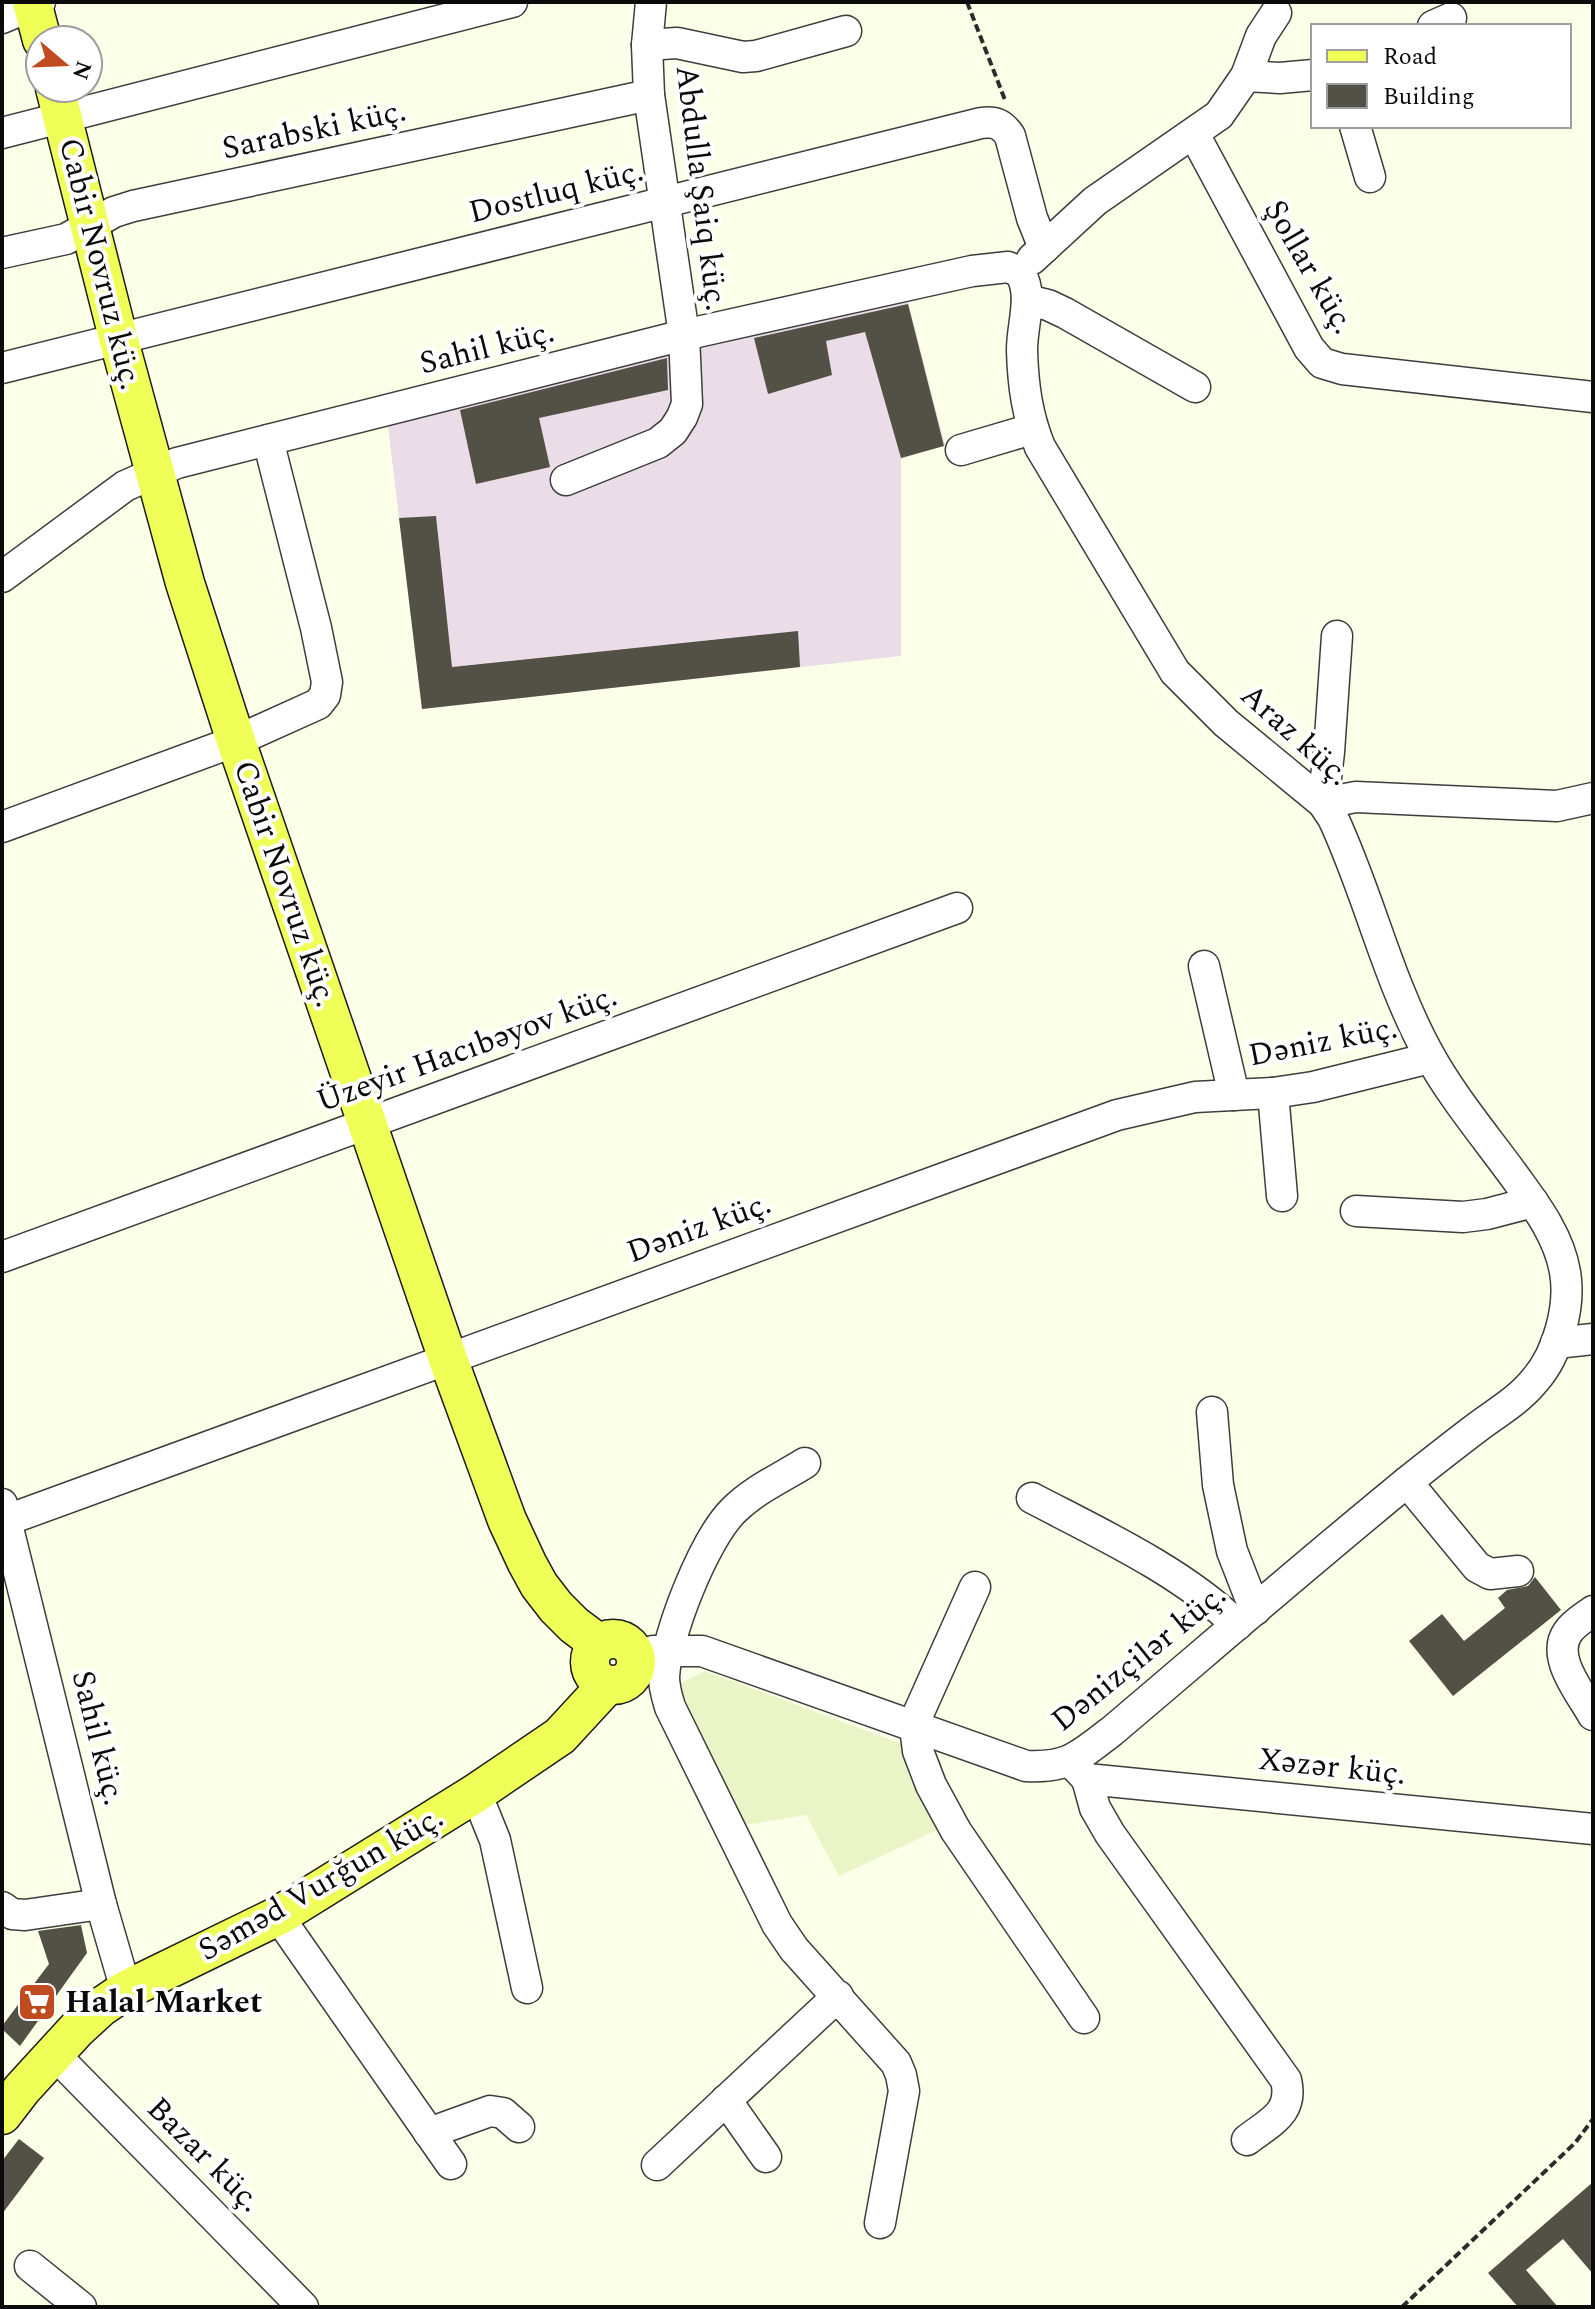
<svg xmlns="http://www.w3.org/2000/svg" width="1595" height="2309" font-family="Spectral,serif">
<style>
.industrial{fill:#eadde7}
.farmland{fill:#eaf5c7}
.building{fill:#535046}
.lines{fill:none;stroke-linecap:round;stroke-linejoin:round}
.minor-casing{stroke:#3d3d3d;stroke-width:33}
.major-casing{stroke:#1b1b1b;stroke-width:41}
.path{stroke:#2c2c2c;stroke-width:4;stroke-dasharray:8 4;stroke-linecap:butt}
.minor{stroke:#fff;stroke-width:30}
.major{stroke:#f0ff58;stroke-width:38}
.labels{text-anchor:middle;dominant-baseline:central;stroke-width:8;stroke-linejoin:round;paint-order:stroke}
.street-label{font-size:32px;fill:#0a0a0a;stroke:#fff}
.poi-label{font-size:32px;font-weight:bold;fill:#0a0a0a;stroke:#fff;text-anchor:start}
</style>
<rect width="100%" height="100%" fill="#fcffe8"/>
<!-- industrial -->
<polygon class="industrial" points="906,294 945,445 901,459 901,656 422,709 387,418"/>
<!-- farmland -->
<polygon class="farmland" points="705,1671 902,1744 939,1829 839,1876 806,1815 745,1825 675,1686"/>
<!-- building -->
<g class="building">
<polygon points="908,304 944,446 901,458 865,332 826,341 832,375 768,394 754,338"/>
<polygon points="667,358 668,390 539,418 550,467 476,484 460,410"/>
<polygon points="436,516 452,667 798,631 800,667 422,709 399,518"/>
<polygon points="1535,1577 1561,1610 1453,1696 1409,1641 1442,1614 1464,1641 1505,1608 1498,1598 1507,1590 1528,1586"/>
<polygon points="81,1925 87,1953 20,2046 2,2029 2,2026 49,1964 38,1931"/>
<polygon points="19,2139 44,2158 2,2214 2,2161"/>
<polygon points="1593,2182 1593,2274 1563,2239 1526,2270 1558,2307 1518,2307 1488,2273"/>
</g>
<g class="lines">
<!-- minor casing -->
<g class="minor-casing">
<g id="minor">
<polyline points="2,18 40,2"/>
<polyline points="1433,26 1451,18"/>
<polyline points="647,45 677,43 743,57 756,56 846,31"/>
<polyline points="1246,76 1280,78 1313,75"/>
<polyline points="1355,126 1370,177"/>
<polyline points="2,133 512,2"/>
<polyline points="1194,134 1309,348 1322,363 1342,369 1593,397"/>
<polyline points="2,253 66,239 114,212 133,206 649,95"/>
<polyline points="1032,259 1095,201 1219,115 1246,76 1261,36 1276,13"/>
<polyline points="1027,300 1048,305 1065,313 1195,387"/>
<path d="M 2,368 L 981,123 C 995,121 1002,124 1010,136 L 1032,218 L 1044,248"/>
<polyline points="961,450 1032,429"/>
<polyline points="566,480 658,443 673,431 682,417 687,404 684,335 649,95 647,45 651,2"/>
<polyline points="2,577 125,486 177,463 684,335 972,271 1008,267 1020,272"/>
<polyline points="1337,636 1329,752 1323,803 1356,797 1557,806 1593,798"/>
<polyline points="2,827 236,741 318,704 325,695 327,682 316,628 268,440"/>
<polyline points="1204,966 1234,1095"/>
<polyline points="1273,1093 1282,1196"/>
<polyline points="1356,1211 1463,1217 1487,1214 1533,1202"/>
<polyline points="2,1257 957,908"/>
<polyline points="1556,1343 1593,1339"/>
<polyline points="1212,1412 1218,1485 1232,1551 1255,1610"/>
<path d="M 805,1463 C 781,1478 754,1490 734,1510 C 704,1539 666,1636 664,1677 C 664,1688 667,1697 670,1707 L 777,1924 L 794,1949 L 896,2063 L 901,2075 L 904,2091 L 880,2223"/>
<polyline points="1407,1482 1477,1567 1490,1574 1518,1571"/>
<path d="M 1032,1498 C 1099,1533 1183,1572 1237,1625"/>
<polyline points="2,1504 101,1904 126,1990"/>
<polyline points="7,1520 1117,1115 1195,1097 1273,1093 1313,1087 1430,1058"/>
<polyline points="975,1587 919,1712 915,1727 918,1751 931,1785 956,1831 1084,2018"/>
<path d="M 1593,1611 C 1585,1617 1574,1623 1568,1632 C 1550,1657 1581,1693 1593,1715"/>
<path d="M 637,1657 L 653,1651 L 702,1651 L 1026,1766 C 1069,1768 1079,1756 1112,1731 C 1210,1648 1308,1563 1407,1482 C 1431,1463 1455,1444 1479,1426 C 1498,1412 1520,1399 1535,1380 C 1558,1354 1571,1306 1565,1272 C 1559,1236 1536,1206 1515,1177 C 1486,1137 1452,1097 1428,1053 C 1387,978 1369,895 1333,818 L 1323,803 L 1226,723 L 1175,672 L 1040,447 C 1027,415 1023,385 1022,350 C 1022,323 1034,296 1020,272"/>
<polyline points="1071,1762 1087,1779 1593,1829"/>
<path d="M 1087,1779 L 1095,1808 L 1110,1834 L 1286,2080 C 1294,2113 1270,2122 1247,2140"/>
<polyline points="476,1793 495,1840 527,1988"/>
<polyline points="2,1907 12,1914 25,1915 101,1904"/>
<polyline points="278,1916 451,2164"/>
<polyline points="54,2054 303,2307"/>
<polyline points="726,2100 766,2157"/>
<polyline points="429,2133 490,2111 503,2113 519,2127"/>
<polyline points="657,2165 838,1996"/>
<polyline points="30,2266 81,2307"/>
</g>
</g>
<!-- major casing -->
<g class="major-casing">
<g id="major">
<polyline points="32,2 42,40"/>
<polyline points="55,88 119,341 185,583 236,741 448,1359 507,1520 527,1563 539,1585 556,1607 574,1625 598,1643"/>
<circle cx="613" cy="1662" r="23"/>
<polyline points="2,2115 22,2089 77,2029 101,2007 126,1990 278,1916 476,1793 560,1736 607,1685"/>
</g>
</g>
<!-- path -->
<g class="path">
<polyline points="967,2 1005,100"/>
<polyline points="1402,2307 1575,2143 1593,2119"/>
</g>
<!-- minor -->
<use href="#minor" class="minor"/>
<!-- major -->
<use href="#major" class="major"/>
</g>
<!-- icons -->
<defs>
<g id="supermarket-square" transform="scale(2)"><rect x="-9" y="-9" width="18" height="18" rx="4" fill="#bf4b1e" stroke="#fff"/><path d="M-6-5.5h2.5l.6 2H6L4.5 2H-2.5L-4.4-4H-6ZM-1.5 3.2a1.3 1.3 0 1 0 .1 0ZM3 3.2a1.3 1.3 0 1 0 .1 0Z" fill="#fff"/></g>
</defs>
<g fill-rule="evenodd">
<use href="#supermarket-square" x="37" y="2002"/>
</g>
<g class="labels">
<!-- street labels -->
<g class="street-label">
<text transform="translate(314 130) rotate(-12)">Sarabski küç.</text>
<text transform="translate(701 188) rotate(83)">Abdulla Şaiq küç.</text>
<text transform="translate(556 192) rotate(-14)">Dostluq küç.</text>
<text transform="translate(100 264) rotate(76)">Cabir Novruz küç.</text>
<text transform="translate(1309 267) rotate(60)">Şollar küç.</text>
<text transform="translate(487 348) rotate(-14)">Sahil küç.</text>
<text transform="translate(1295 735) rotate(42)">Araz küç.</text>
<text transform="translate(285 884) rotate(71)">Cabir Novruz küç.</text>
<text transform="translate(1323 1042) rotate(-11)">Dәniz küç.</text>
<text transform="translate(467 1049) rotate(-20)">Üzeyir Hacıbəyov küç.</text>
<text transform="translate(699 1228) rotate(-20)">Dәniz küç.</text>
<text transform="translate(1139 1658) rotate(-39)">Dәnizçilәr küç.</text>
<text transform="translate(98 1738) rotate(76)">Sahil küç.</text>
<text transform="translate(1332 1767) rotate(6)">Xəzər küç.</text>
<text transform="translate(321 1884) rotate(-30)">Səməd Vurğun küç.</text>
<text transform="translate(204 2155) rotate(45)">Bazar küç.</text>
</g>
<!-- poi labels -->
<g class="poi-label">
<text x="65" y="2002">Halal Market</text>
</g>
</g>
<!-- border -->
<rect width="1595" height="2309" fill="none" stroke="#0a0a0a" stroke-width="8"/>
<!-- legend -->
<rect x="1311" y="24" width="260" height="104" fill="#ffffff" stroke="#9d9d9d" stroke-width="2"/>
<rect x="1327" y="50" width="40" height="12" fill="#f0ff58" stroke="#9d9d9d" stroke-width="2"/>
<text x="1383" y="64" font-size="24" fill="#0a0a0a">Road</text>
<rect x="1327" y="84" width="40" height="24" fill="#535046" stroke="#9d9d9d" stroke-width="2"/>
<text x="1383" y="104" font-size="24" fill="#0a0a0a">Building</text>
<!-- north arrow -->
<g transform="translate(64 64) rotate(109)"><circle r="38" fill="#ffffff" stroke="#9d9d9d" stroke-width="2"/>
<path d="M0-6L14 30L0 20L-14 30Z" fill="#bf4b1e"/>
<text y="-12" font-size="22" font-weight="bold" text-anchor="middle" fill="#0a0a0a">N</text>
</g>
</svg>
